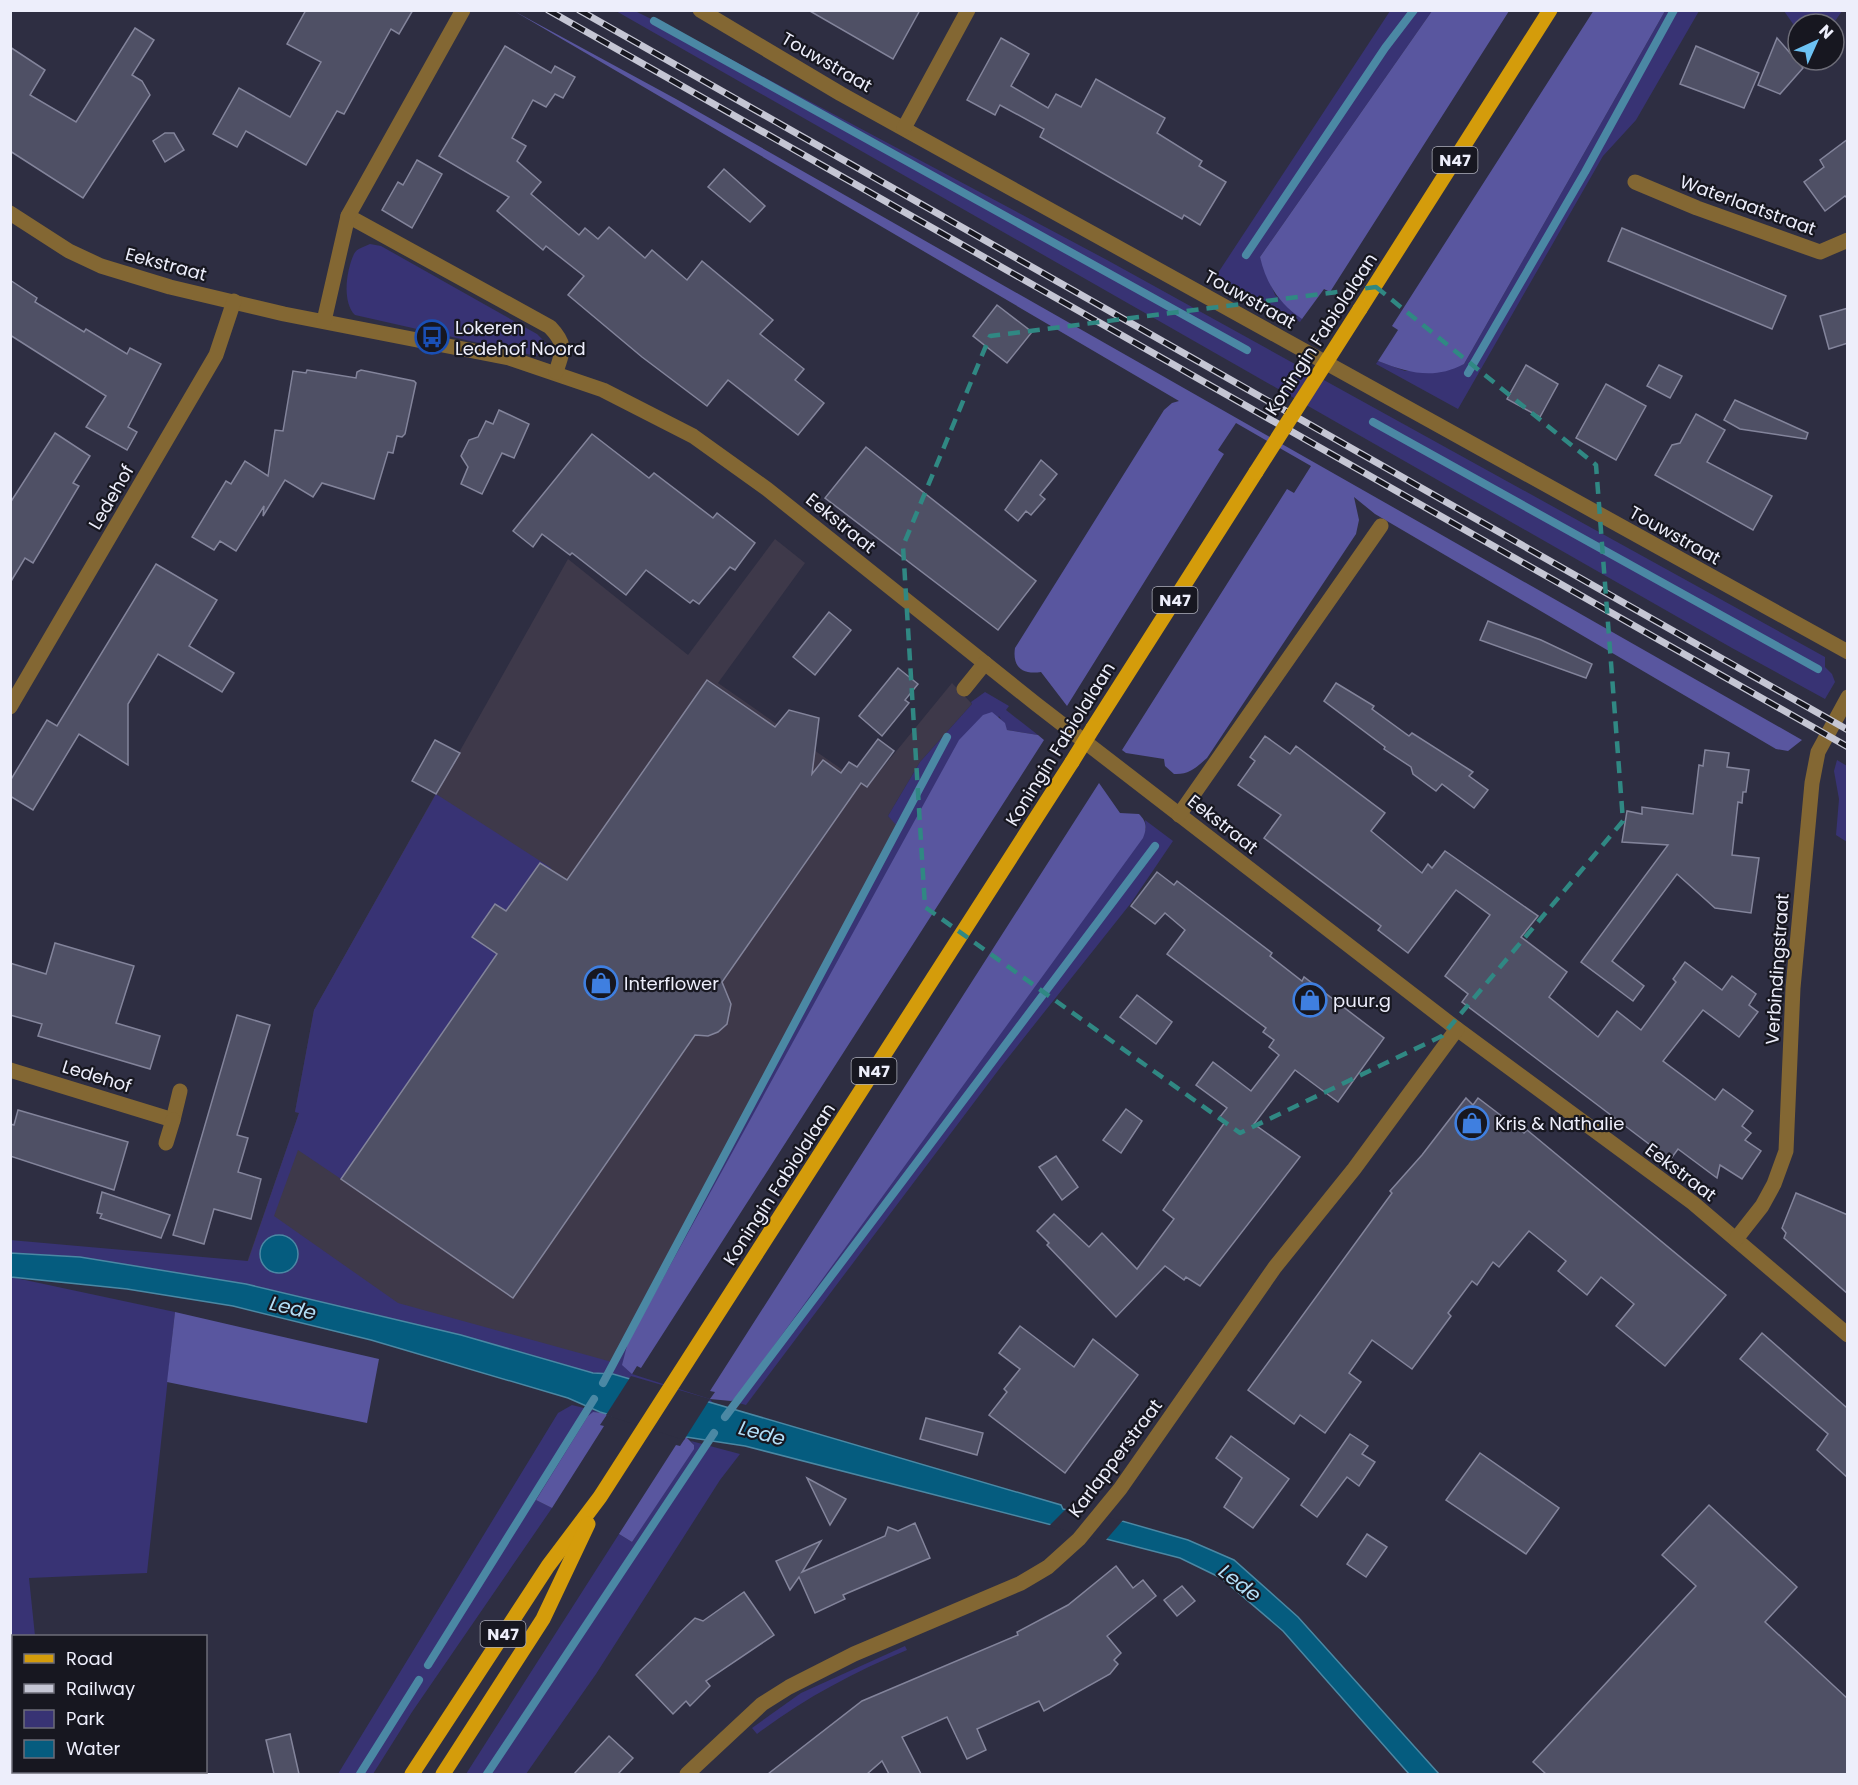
<svg xmlns="http://www.w3.org/2000/svg" width="1858" height="1785" font-family="Poppins,sans-serif">
<style>
.commercial{fill:#3e394a}
.green{fill:#383374}
.forest{fill:#59569f}
.water{fill:#055c7f;stroke:#4b88a4;stroke-width:1.5}
.pier{fill:#2e2e42}
.lines{fill:none;stroke-linecap:round;stroke-linejoin:round}
.stream{stroke:#4b88a4;stroke-width:8}
.building{fill:#4f5065;stroke:#83849b;stroke-width:1.5}
.minor{stroke:#836733;stroke-width:15}
.major{stroke:#d49c0b;stroke-width:15}
.rail-casing{stroke:#c5c6d4;stroke-width:7}
.rail{stroke:#171720;stroke-width:4.5;stroke-dasharray:14;stroke-linecap:butt}
.major-bridge{stroke:#d49c0b;stroke-width:15}
.marked{fill:none;stroke:#308883;stroke-width:4.5;stroke-dasharray:12 8;stroke-linejoin:round}
.labels{text-anchor:middle;dominant-baseline:central;stroke-width:4.5;stroke-linejoin:round;paint-order:stroke}
.shield{fill:#171720;stroke:#adaeb9;stroke-width:1.5}
.shield-label{font-size:16px;font-weight:bold;fill:#edeefb}
.street-label{font-size:18px;fill:#edeefb;stroke:#171720}
.poi-label{font-size:18px;fill:#edeefb;stroke:#171720;text-anchor:start}
.water-label{font-size:20px;font-style:italic;fill:#b3dff8;stroke:#171720}
</style>
<rect width="100%" height="100%" fill="#2e2e42"/>
<!-- commercial -->
<polygon class="commercial" points="775,539 805,563 718,683 867,787 952,683 972,704 920,762 888,816 898,825 612,1362 461,1335 355,1310 245,1268 299,1113 295,1112 314,1010 568,559 688,655"/>
<!-- green -->
<g class="green">
<polygon points="616,11 635,11 706,46 1107,260 1825,657 1825,667 1832,674 1835,682 1825,699 1732,648"/>
<polygon points="1390,11 1432,11 1260,257 1275,295 1302,319 1300,322 1216,276"/>
<polygon points="1665,11 1699,11 1636,120 1603,156 1458,409 1376,364 1378,361 1405,371 1464,364"/>
<polygon points="1784,11 1842,11 1833,24 1798,24 1798,31"/>
<path d="M 370,244 L 381,246 L 537,334 L 547,344 L 545,352 L 536,356 L 355,315 C 342,302 346,271 354,254 C 357,248 364,247 370,244 Z"/>
<polygon points="985,692 1009,706 1006,710 1038,735 1007,730 999,716 632,1374 710,1399 713,1403 613,1374 593,1373 461,1335 246,1284 80,1257 11,1253 10,1240 248,1261 299,1113 295,1112 314,1010 436,794 551,868 550,870 540,863 509,906 523,916 341,1179 298,1150 274,1216 398,1303 612,1362 897,826 888,816 920,762 972,704 971,702"/>
<polygon points="1837,760 1847,766 1847,842 1836,835 1839,799 1834,771"/>
<polygon points="1145,820 1173,841 1131,903 1003,1064 746,1405 731,1401 1146,829"/>
<polygon points="11,1277 175,1312 147,1573 29,1578 35,1636 14,1636 13,1643 11,1643"/>
<polygon points="572,1405 600,1412 593,1412 536,1500 552,1508 412,1712 373,1774 338,1774 558,1413"/>
<polygon points="691,1441 740,1454 720,1480 596,1674 526,1774 466,1774 619,1534 632,1542 694,1445"/>
<path d="M 905,1646 L 907,1650 C 854,1672 803,1699 757,1734 L 752,1728 L 801,1693 Z"/>
</g>
<!-- forest -->
<g class="forest">
<path d="M 1594,10 L 1665,11 L 1464,364 C 1434,380 1409,373 1378,361 L 1398,330 L 1392,326 Z"/>
<path d="M 514,11 L 676,99 L 1802,740 L 1788,751 L 1776,749 L 1375,514 L 1354,497 L 1359,520 L 1356,534 L 1207,758 C 1196,768 1188,775 1174,774 L 1165,766 L 1164,759 L 1126,753 L 1122,750 L 1287,489 L 1294,493 L 1311,466 L 1236,423 L 1218,450 L 1224,454 L 1067,706 L 1041,672 C 1023,675 1012,667 1015,648 L 1164,410 L 1172,403 L 1179,401 Z"/>
<path d="M 1432,11 L 1509,11 L 1330,292 L 1324,289 L 1302,319 C 1279,304 1266,283 1260,257 Z"/>
<polygon points="992,712 1005,723 1007,730 1038,735 1044,740 641,1368 637,1366 632,1374 622,1365 628,1342 959,740 983,715"/>
<path d="M 1099,783 L 1120,813 L 1139,814 C 1147,822 1147,828 1143,838 L 736,1398 L 731,1401 L 710,1399 L 715,1392 L 710,1391 Z"/>
<polygon points="175,1312 379,1359 367,1423 167,1382"/>
<polygon points="593,1412 608,1413 600,1425 604,1426 552,1508 536,1500 588,1416"/>
<polygon points="686,1437 694,1445 694,1449 632,1542 619,1534 676,1445 680,1446"/>
</g>
<!-- water -->
<g class="water">
<circle cx="279" cy="1254" r="19"/>
<polygon points="10,1253 80,1257 246,1284 461,1335 593,1373 613,1374 1061,1505 1063,1509 1118,1523 1122,1521 1188,1540 1234,1560 1298,1617 1439,1774 1409,1774 1283,1631 1221,1578 1180,1558 745,1446 686,1437 600,1412 568,1398 371,1340 233,1306 127,1289 11,1277"/>
</g>
<!-- pier -->
<g class="pier">
<polygon points="631,1376 710,1399 684,1440 606,1415"/>
<polygon points="1068,1507 1118,1520 1124,1519 1105,1541 1049,1526"/>
</g>
<g class="lines">
<!-- stream -->
<g class="stream">
<polyline points="654,21 1247,350"/>
<polyline points="1246,255 1385,48 1414,10"/>
<polyline points="1468,373 1585,172 1674,10"/>
<polyline points="1373,422 1818,669"/>
<polyline points="603,1383 947,737"/>
<polyline points="725,1417 1155,846"/>
<polyline points="428,1665 594,1399"/>
<polyline points="360,1774 419,1680"/>
<polyline points="487,1774 714,1433"/>
</g>
</g>
<!-- building -->
<g class="building">
<polygon points="306,10 413,10 399,34 391,29 344,114 337,111 306,165 246,131 237,147 213,134 239,88 290,117 321,62 287,44"/>
<polygon points="808,10 920,10 893,59"/>
<polygon points="135,28 154,40 132,75 142,81 150,95 83,198 10,151 10,47 45,70 30,95 76,122"/>
<polygon points="1001,38 1029,54 1011,86 1048,108 1056,94 1081,107 1096,79 1165,118 1157,133 1202,161 1199,166 1226,182 1200,225 1184,215 1182,219 1040,137 1044,129 1000,105 995,115 967,100"/>
<polygon points="1777,38 1803,68 1780,94 1758,85"/>
<polygon points="505,46 551,73 555,66 575,77 563,98 555,94 546,107 533,100 512,138 526,146 517,161 541,182 531,194 579,235 585,228 598,239 609,227 645,258 652,250 687,280 702,261 773,320 760,334 804,369 795,380 824,403 798,435 728,380 707,406 642,357 568,295 584,276 546,246 543,250 497,211 509,197 439,156"/>
<polygon points="1696,46 1759,73 1744,108 1680,84"/>
<polygon points="165,133 174,133 184,150 165,162 153,141"/>
<polygon points="1848,139 1848,199 1845,196 1825,211 1804,182 1824,167 1820,160"/>
<polygon points="417,160 442,174 412,228 382,210 398,182 403,185"/>
<polygon points="724,169 765,206 750,222 708,187"/>
<polygon points="1622,228 1786,296 1772,329 1608,261"/>
<polygon points="10,280 37,298 35,302 84,332 86,329 127,354 130,348 161,364 128,427 137,432 127,450 86,427 106,396 10,335"/>
<polygon points="997,305 1032,332 1007,363 973,336"/>
<polygon points="1848,308 1848,343 1829,349 1820,316"/>
<polygon points="1526,365 1558,384 1540,417 1507,399"/>
<polygon points="1659,365 1682,376 1670,398 1647,386"/>
<polygon points="307,370 356,378 357,372 361,370 414,381 416,383 405,434 402,437 397,436 393,453 388,452 374,499 322,483 313,497 285,480 263,516 264,506 236,551 220,541 214,550 192,537 226,481 231,484 245,461 268,476 275,430 283,431 293,371 306,373"/>
<polygon points="1606,384 1646,406 1616,460 1576,438"/>
<polygon points="1735,400 1808,433 1806,439 1740,429 1724,420"/>
<polygon points="499,410 529,424 514,458 502,453 482,494 461,484 468,467 461,456 469,440 478,437 486,421 493,424"/>
<polygon points="1696,414 1725,430 1707,462 1772,496 1753,530 1655,475 1672,445 1680,443"/>
<polygon points="55,433 90,456 73,483 79,486 33,563 25,558 10,583 10,503"/>
<polygon points="592,434 649,478 654,473 713,518 717,513 755,543 735,570 730,567 699,604 693,600 690,603 646,570 626,595 572,553 570,555 542,534 533,547 513,531"/>
<polygon points="866,447 1036,581 998,630 825,498"/>
<polygon points="1041,460 1057,474 1040,495 1045,499 1031,515 1026,511 1018,521 1005,510"/>
<polygon points="156,564 217,600 189,646 234,673 222,692 158,654 128,704 128,765 79,734 33,810 10,796 10,781 47,720 57,726"/>
<polygon points="829,612 851,630 815,675 793,657"/>
<polygon points="1488,621 1541,640 1592,664 1586,678 1480,640"/>
<polygon points="898,668 918,684 905,700 909,703 882,736 859,716"/>
<polygon points="707,680 775,727 789,710 819,718 812,774 823,760 841,773 849,762 857,767 878,739 894,751 867,787 861,783 722,982 731,1004 727,1024 718,1032 708,1036 695,1035 513,1298 341,1179 497,954 472,937 495,904 506,911 540,863 567,880"/>
<polygon points="1336,683 1374,706 1372,709 1409,736 1412,733 1473,772 1469,776 1488,790 1474,808 1442,784 1436,791 1413,774 1411,767 1384,749 1385,747 1324,701"/>
<polygon points="1265,736 1290,754 1296,746 1385,813 1371,831 1422,873 1428,864 1432,868 1445,851 1538,916 1521,937 1567,972 1549,997 1598,1037 1617,1011 1641,1030 1676,982 1673,979 1685,962 1722,990 1732,976 1756,994 1749,1005 1758,1012 1739,1037 1703,1010 1663,1061 1715,1100 1723,1089 1753,1111 1742,1126 1751,1133 1745,1140 1761,1151 1742,1179 1720,1165 1717,1178 1678,1149 1670,1160 1462,1002 1468,994 1445,976 1490,915 1456,890 1408,953 1378,930 1381,926 1264,838 1281,815 1238,785 1255,761 1250,757"/>
<polygon points="435,740 460,753 436,794 412,781"/>
<polygon points="1705,750 1729,753 1727,767 1749,770 1746,792 1743,792 1742,803 1738,802 1732,855 1759,858 1751,913 1715,908 1677,874 1612,961 1644,986 1633,1001 1581,962 1668,845 1622,842 1627,811 1642,814 1642,807 1693,814 1699,765 1703,766"/>
<polygon points="1157,872 1174,885 1177,881 1272,953 1270,956 1302,981 1304,977 1384,1038 1338,1102 1295,1070 1254,1124 1300,1157 1200,1286 1186,1277 1184,1280 1165,1266 1116,1317 1047,1245 1049,1243 1037,1231 1054,1214 1089,1247 1102,1233 1137,1269 1174,1219 1163,1210 1225,1122 1219,1118 1227,1108 1196,1085 1213,1062 1251,1091 1279,1055 1269,1047 1274,1040 1263,1032 1266,1028 1167,954 1185,930 1165,913 1155,924 1131,906"/>
<polygon points="55,943 134,966 116,1023 160,1036 150,1069 38,1036 42,1024 10,1015 10,963 46,974"/>
<polygon points="1137,995 1172,1022 1156,1044 1120,1017"/>
<polygon points="237,1015 270,1025 237,1135 248,1138 238,1172 261,1179 251,1219 214,1209 204,1244 173,1235"/>
<polygon points="1466,1098 1473,1105 1478,1098 1524,1133 1527,1130 1726,1295 1665,1366 1616,1326 1634,1304 1601,1277 1587,1295 1558,1271 1566,1261 1529,1231 1499,1267 1493,1262 1477,1285 1472,1281 1448,1313 1451,1316 1412,1369 1372,1340 1349,1373 1361,1382 1325,1433 1300,1415 1294,1424 1248,1390 1392,1193 1390,1191 1422,1155"/>
<polygon points="1126,1109 1142,1121 1121,1153 1103,1140"/>
<polygon points="18,1110 128,1142 114,1190 10,1156 10,1124 14,1125"/>
<polygon points="1056,1156 1078,1187 1062,1200 1039,1167"/>
<polygon points="102,1192 170,1215 161,1238 100,1218 102,1214 97,1213"/>
<polygon points="1796,1193 1848,1215 1848,1294 1784,1238 1786,1233 1782,1228"/>
<polygon points="1020,1326 1074,1367 1093,1339 1138,1375 1065,1473 989,1415 1007,1392 1004,1389 1020,1369 999,1353"/>
<polygon points="1762,1333 1846,1407 1848,1405 1848,1478 1817,1450 1828,1434 1740,1359"/>
<polygon points="926,1418 983,1433 977,1455 920,1439"/>
<polygon points="1350,1434 1368,1446 1362,1454 1375,1462 1359,1486 1347,1477 1317,1517 1301,1505"/>
<polygon points="1231,1436 1289,1479 1253,1528 1224,1507 1242,1478 1216,1458"/>
<polygon points="1480,1453 1559,1508 1526,1554 1446,1500"/>
<polygon points="807,1478 846,1499 830,1525"/>
<polygon points="1709,1505 1797,1587 1765,1622 1848,1699 1848,1774 1546,1774 1533,1762 1696,1586 1662,1555"/>
<polygon points="915,1523 930,1558 843,1595 845,1599 815,1613 799,1577 790,1590 776,1561 821,1541 802,1572 885,1536 888,1527 898,1531"/>
<polygon points="1367,1534 1387,1547 1366,1577 1347,1564"/>
<polygon points="1116,1566 1133,1588 1143,1580 1156,1596 1107,1636 1121,1653 1114,1660 1118,1664 1110,1674 1044,1711 1039,1701 977,1729 986,1750 967,1759 947,1717 902,1737 921,1774 889,1774 882,1761 867,1774 768,1774 862,1701 1018,1635 1017,1632 1068,1605"/>
<polygon points="1182,1586 1195,1601 1177,1616 1164,1600"/>
<polygon points="744,1592 774,1635 706,1681 710,1686 690,1706 686,1701 673,1714 636,1675 695,1618 703,1621"/>
<polygon points="290,1734 299,1774 274,1774 266,1740"/>
<polygon points="609,1736 633,1758 618,1774 574,1774"/>
</g>
<g class="lines">
<!-- minor -->
<g class="minor">
<polyline points="700,10 841,94 1848,652"/>
<polyline points="904,128 968,10"/>
<polyline points="1635,182 1697,208 1820,252 1848,240"/>
<polyline points="10,213 69,251 101,266 170,287 284,314 509,358 603,390 693,436 767,489 1036,704 1457,1029 1693,1203 1848,1335"/>
<path d="M 348,216 L 550,327 C 567,345 563,350 556,372"/>
<polyline points="324,321 348,216 463,10"/>
<polyline points="964,689 985,663"/>
<polyline points="10,707 216,355 234,301"/>
<polyline points="1179,815 1381,526"/>
<polyline points="10,1070 173,1120 180,1091"/>
<polyline points="166,1143 173,1120"/>
<polyline points="1736,1239 1762,1206 1774,1184 1786,1151 1793,988 1812,783 1818,752 1848,697"/>
<polyline points="687,1774 762,1704 789,1687 854,1654 1021,1583 1048,1567 1079,1539 1120,1489 1275,1267 1354,1169 1457,1029"/>
</g>
<!-- major -->
<g class="major">
<polyline points="1360,309 1550,10"/>
<polyline points="1093,728 1256,472"/>
<polyline points="412,1774 548,1566 600,1497 1072,762"/>
<polyline points="443,1774 543,1619 588,1524"/>
</g>
<!-- rail casing -->
<g class="rail-casing">
<g id="rail">
<polyline points="548,10 1848,747"/>
<polyline points="579,10 1848,730"/>
</g>
</g>
<!-- rail -->
<use href="#rail" class="rail"/>
<!-- major-bridge -->
<g class="major-bridge">
<polyline points="1256,472 1360,309"/>
<polyline points="1072,762 1093,728"/>
</g>
</g>
<!-- marked area -->
<path class="marked" d="M 1376,287 L 1596,465 L 1623,821 L 1442,1036 L 1240,1133 L 925,907 L 903,546 L 990,336 Z"/>
<!-- icons -->
<defs>
<g id="bus-ring" transform="scale(1.725)"><circle r="9.5" fill="#171720" stroke="#1a4fb4" stroke-width="1.5"/><path d="M-5-6H5V4H4V6H2V4H-2V6H-4V4H-5ZM-3.5-4V0h7V-4ZM-3.5 1.2v1.5H-2V1.2ZM2 1.2v1.5H3.5V1.2Z" fill="#1a4fb4"/></g>
<g id="shop-ring" transform="scale(1.725)"><circle r="9.5" fill="#171720" stroke="#3f7fe0" stroke-width="1.5"/><path d="M-5-2.5h2.3a2.7 3.5 0 0 1 5.4 0H5L5.5 6h-11ZM-1.5-2.5h3a1.5 2.3 0 0 0-3 0Z" fill="#3f7fe0"/></g>
</defs>
<g fill-rule="evenodd">
<use href="#bus-ring" x="432" y="337"/>
<use href="#shop-ring" x="601" y="983"/>
<use href="#shop-ring" x="1310" y="1000"/>
<use href="#shop-ring" x="1472" y="1123"/>
</g>
<g class="labels">
<!-- shield labels -->
<g class="shield">
<rect x="1432.5" y="147" width="45" height="26" rx="4.5"/>
<rect x="1152.5" y="587" width="45" height="26" rx="4.5"/>
<rect x="851.5" y="1058" width="45" height="26" rx="4.5"/>
<rect x="480.5" y="1621" width="45" height="26" rx="4.5"/>
</g>
<g class="shield-label">
<text x="1455" y="160">N47</text>
<text x="1175" y="600">N47</text>
<text x="874" y="1071">N47</text>
<text x="503" y="1634">N47</text>
</g>
<!-- street labels -->
<g class="street-label">
<text transform="translate(827 62) rotate(30)">Touwstraat</text>
<text transform="translate(1748 205) rotate(20)">Waterlaatstraat</text>
<text transform="translate(166 264) rotate(15)">Eekstraat</text>
<text transform="translate(1250 299) rotate(29)">Touwstraat</text>
<text transform="translate(1321 334) rotate(-57)">Koningin Fabiolalaan</text>
<text transform="translate(111 497) rotate(-60)">Ledehof</text>
<text transform="translate(841 523) rotate(39)">Eekstraat</text>
<text transform="translate(1675 535) rotate(29)">Touwstraat</text>
<text transform="translate(1060 744) rotate(-58)">Koningin Fabiolalaan</text>
<text transform="translate(1223 824) rotate(38)">Eekstraat</text>
<text transform="translate(1777 969) rotate(-86)">Verbindingstraat</text>
<text transform="translate(97 1076) rotate(17)">Ledehof</text>
<text transform="translate(1681 1172) rotate(37)">Eekstraat</text>
<text transform="translate(779 1184) rotate(-57)">Koningin Fabiolalaan</text>
<text transform="translate(1115 1458) rotate(-53)">Karlapperstraat</text>
</g>
<!-- poi labels -->
<g class="poi-label">
<text x="455" y="327">Lokeren<tspan x="455" dy="21">Ledehof Noord</tspan></text>
<text x="624" y="983">Interflower</text>
<text x="1333" y="1000">puur.g</text>
<text x="1495" y="1123">Kris &amp; Nathalie</text>
</g>
<!-- water labels -->
<g class="water-label">
<text transform="translate(293 1308) rotate(13)">Lede</text>
<text transform="translate(762 1433) rotate(15)">Lede</text>
<text transform="translate(1240 1583) rotate(38)">Lede</text>
</g>
</g>
<!-- border -->
<rect width="1858" height="1785" fill="none" stroke="#edeefb" stroke-width="24"/>
<!-- legend -->
<rect x="12" y="1635" width="195" height="138" fill="#171720" stroke="#6d6d78" stroke-width="1.5"/>
<rect x="24" y="1654" width="30" height="9" fill="#d49c0b" stroke="#6d6d78" stroke-width="1.5"/>
<text x="66" y="1665" font-size="18" fill="#edeefb">Road</text>
<rect x="24" y="1684" width="30" height="9" fill="#c5c6d4" stroke="#6d6d78" stroke-width="1.5"/>
<text x="66" y="1695" font-size="18" fill="#edeefb">Railway</text>
<rect x="24" y="1710" width="30" height="18" fill="#383374" stroke="#6d6d78" stroke-width="1.5"/>
<text x="66" y="1725" font-size="18" fill="#edeefb">Park</text>
<rect x="24" y="1740" width="30" height="18" fill="#055c7f" stroke="#6d6d78" stroke-width="1.5"/>
<text x="66" y="1755" font-size="18" fill="#edeefb">Water</text>
<!-- north arrow -->
<g transform="translate(1816 42) rotate(45)"><circle r="28" fill="#171720" stroke="#6d6d78" stroke-width="1.5"/>
<path d="M0-4.5L10 22L0 15L-10 22Z" fill="#6cc2f3"/>
<text y="-9" font-size="16" font-weight="bold" text-anchor="middle" fill="#edeefb">N</text>
</g>
</svg>
